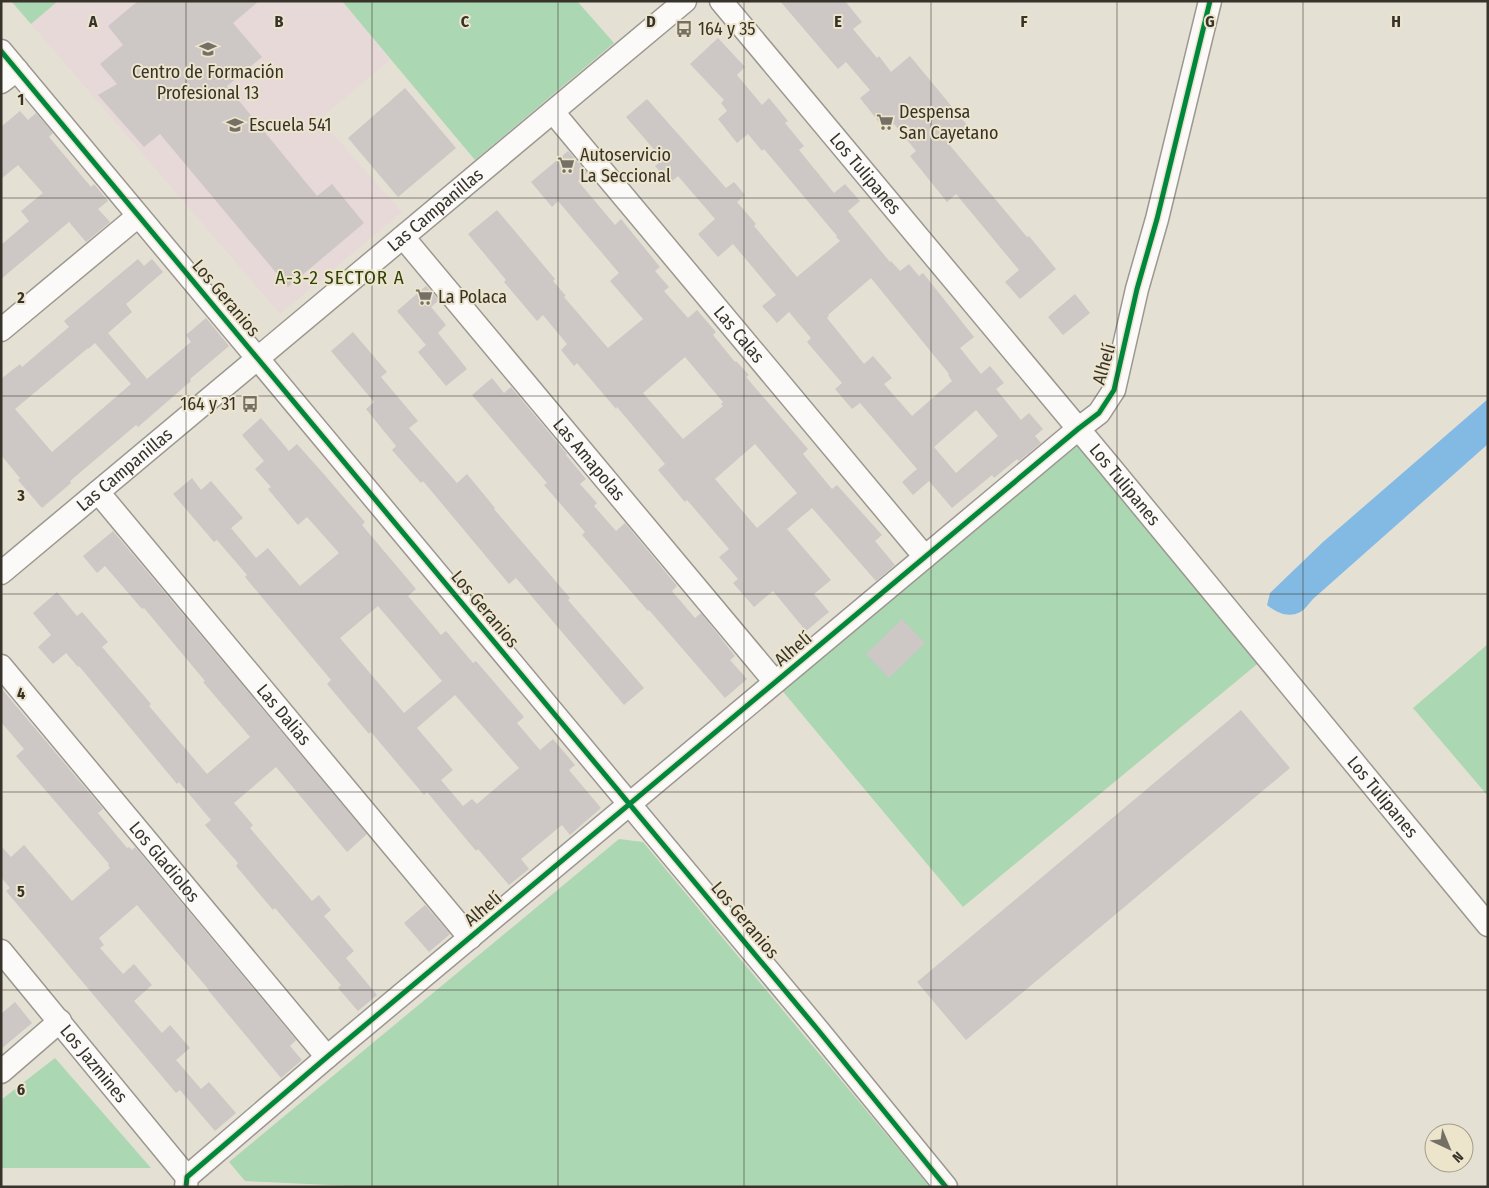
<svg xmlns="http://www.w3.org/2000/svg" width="1489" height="1188" font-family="'Fira Sans Condensed',sans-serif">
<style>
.education{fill:#e8d9d9}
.green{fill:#abd7b3}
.water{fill:#82bae4}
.building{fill:#cdc7c5;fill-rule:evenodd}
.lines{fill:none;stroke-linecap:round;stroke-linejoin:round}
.street-casing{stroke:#9c988f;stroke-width:25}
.street{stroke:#fbfaf9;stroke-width:22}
.cycleway-casing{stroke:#ede4cc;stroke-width:8}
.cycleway{stroke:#00873e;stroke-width:5}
.grid{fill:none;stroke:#37332a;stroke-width:1;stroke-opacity:0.55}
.labels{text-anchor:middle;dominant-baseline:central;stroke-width:4;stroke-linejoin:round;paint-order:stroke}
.poi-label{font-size:18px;fill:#37332a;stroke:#ede4cc;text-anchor:start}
.street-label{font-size:18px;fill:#37332a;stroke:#ede4cc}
.neighbourhood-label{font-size:19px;letter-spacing:1px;fill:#2e410c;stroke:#ede4cc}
.grid-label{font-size:16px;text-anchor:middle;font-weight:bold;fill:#37332a;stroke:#ede4cc;stroke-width:4;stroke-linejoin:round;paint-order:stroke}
</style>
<rect width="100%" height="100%" fill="#e5e0d4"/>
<!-- education -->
<polygon class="education" points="58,1 342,1 390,60 320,119 402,212 280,314 31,24"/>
<!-- green -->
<g class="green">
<polygon points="11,1 58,1 31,24"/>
<polygon points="342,1 577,1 614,43 475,160"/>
<polygon points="1078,429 1267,656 963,907 775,682"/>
<polygon points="1488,644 1488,796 1413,708"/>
<polygon points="619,839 643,842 930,1187 374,1187 245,1181 229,1162"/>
<polygon points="55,1058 151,1168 1,1168 1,1100"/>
</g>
<!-- water -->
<path class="water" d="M 1488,399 L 1488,444 L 1313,599 C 1309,603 1306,608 1302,611 C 1289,619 1277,613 1267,605 L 1270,593 L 1323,542 Z"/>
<!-- building -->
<g class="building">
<polygon points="138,1 259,1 233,23 262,57 227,86 317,196 332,184 364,223 288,287 160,134 144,147 98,95 117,84 100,64 123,45 108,26"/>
<polygon points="780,1 845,1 862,22 853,29 877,58 879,56 891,72 910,56 967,125 947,142 1027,237 1029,236 1056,269 1020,299 1005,282 1019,270 956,194 947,202 910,156 916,151 894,124 886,131 860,98 870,90 846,62 838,69"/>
<path d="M 718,38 L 745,67 L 737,75 L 762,105 L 769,98 L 788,121 L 785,123 L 804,146 L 799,150 L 834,193 L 845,184 L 860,201 L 848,211 L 890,262 L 891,261 L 900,271 L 909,264 L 919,276 L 923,273 L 974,337 L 960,348 L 981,374 L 990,366 L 1004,383 L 996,389 L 1021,420 L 1029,413 L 1043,429 L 1035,436 L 1041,443 L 1019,461 L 1017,459 L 994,478 L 992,475 L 952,508 L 929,481 L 913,495 L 902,482 L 917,469 L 860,403 L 852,409 L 835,389 L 842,383 L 807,342 L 811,338 L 789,312 L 777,323 L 762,306 L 776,295 L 733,244 L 718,257 L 698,234 L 715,219 L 678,176 L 670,183 L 655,166 L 663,160 L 626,117 L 647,99 L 726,188 L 734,182 L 745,195 L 737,202 L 756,224 L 754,226 L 797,277 L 840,241 L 836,237 L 837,236 L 764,149 L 762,151 L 748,134 L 737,143 L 718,119 L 727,111 L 721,103 L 724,100 L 690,64 ZM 871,278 L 949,374 L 948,375 L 952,381 L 912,416 L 884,384 L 892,378 L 873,356 L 864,364 L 827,318 L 829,316 L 828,315 ZM 976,410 L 998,436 L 956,473 L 934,447 Z"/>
<polygon points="405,88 456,148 398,197 348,138"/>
<polygon points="20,111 28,120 36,113 53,133 49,137 91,187 94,184 108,201 98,209 110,222 86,242 69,222 1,279 1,245 29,221 21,211 43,193 18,165 1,179 1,127"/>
<path d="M 568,151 L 587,173 L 578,181 L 615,225 L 621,219 L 660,267 L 655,271 L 669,287 L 664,291 L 688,318 L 697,310 L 716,332 L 713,335 L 735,362 L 736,361 L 749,375 L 746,377 L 808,449 L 803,454 L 832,489 L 837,485 L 882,535 L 875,541 L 895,565 L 876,581 L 812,508 L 787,529 L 831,580 L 814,594 L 829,612 L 806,631 L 773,591 L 754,607 L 733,583 L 738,579 L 719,557 L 729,549 L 687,500 L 685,502 L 658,470 L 665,464 L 617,407 L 616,409 L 577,363 L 574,366 L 561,350 L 567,344 L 543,315 L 537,321 L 504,282 L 506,280 L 468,234 L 497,210 L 555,279 L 553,281 L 566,296 L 564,297 L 608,348 L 643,319 L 610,281 L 619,273 L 558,201 L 552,207 L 531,182 ZM 685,357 L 723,402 L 721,404 L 723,406 L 683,439 L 643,393 ZM 755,444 L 797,493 L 757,528 L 715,479 Z"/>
<path d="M 138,259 L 144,266 L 152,259 L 163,272 L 126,304 L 132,312 L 108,333 L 147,379 L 191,342 L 186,335 L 206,318 L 229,346 L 190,379 L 191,381 L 138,427 L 136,425 L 70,481 L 71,483 L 42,508 L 18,480 L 20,478 L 1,455 L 1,379 L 20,364 L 22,367 L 69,327 L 64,321 ZM 95,343 L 131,384 L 52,452 L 15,409 L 88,348 L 88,349 Z"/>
<polygon points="426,286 439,300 431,307 446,325 438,333 467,369 446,386 418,352 426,345 397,311"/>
<polygon points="1075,294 1090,313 1063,335 1048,317"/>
<polygon points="353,332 387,372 381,377 418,421 409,428 457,483 467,474 495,508 494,509 570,598 568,600 644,688 624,705 516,578 509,584 423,481 421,483 392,450 396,446 366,409 374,402 331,351"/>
<polygon points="492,378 504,393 511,387 567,454 566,455 586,479 580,484 597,503 594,506 616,531 625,523 677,586 672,591 695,618 701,613 735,656 730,660 747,679 725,698 649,610 648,611 582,535 585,532 544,485 547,483 472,395"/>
<path d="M 261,418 L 289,451 L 297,444 L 322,472 L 365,522 L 362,525 L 416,589 L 408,596 L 441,635 L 446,631 L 473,663 L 476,661 L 524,717 L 517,723 L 540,750 L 553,739 L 575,765 L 569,770 L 601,808 L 570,835 L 562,825 L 521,859 L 529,869 L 509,885 L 478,849 L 476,851 L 427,792 L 424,795 L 371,732 L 369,734 L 327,684 L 331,680 L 245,577 L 247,575 L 217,540 L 214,542 L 173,494 L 192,478 L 201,490 L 211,481 L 243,518 L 231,528 L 256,558 L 268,548 L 300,586 L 339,553 L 307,517 L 298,525 L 268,489 L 271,487 L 255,469 L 264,461 L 242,435 ZM 378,606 L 442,681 L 404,713 L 340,638 ZM 455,695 L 519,768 L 477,804 L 472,799 L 463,806 L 441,780 L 453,770 L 417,728 Z"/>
<polygon points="113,531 367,834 347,852 276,767 234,803 253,825 250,828 312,901 319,895 331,910 324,916 354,951 346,958 377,995 358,1011 338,988 341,985 275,908 273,910 236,866 238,863 205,825 211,820 179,782 177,784 79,666 78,667 66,653 53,664 38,647 51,635 33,613 57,592 77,616 82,612 108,642 102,647 151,704 149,706 207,774 250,737 203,682 205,681 144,608 142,609 105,566 97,573 83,556"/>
<polygon points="902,619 925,643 889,678 866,654"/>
<polygon points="1,688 103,809 98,813 127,848 129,847 132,850 135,847 296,1040 290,1046 302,1060 281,1078 208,990 209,990 137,905 99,938 104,945 100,948 123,974 134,964 152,985 134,1001 162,1033 170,1025 190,1048 176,1060 201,1089 209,1082 236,1113 215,1131 180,1090 176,1093 6,891 10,888 1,877 1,846 11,857 24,845 72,901 110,868 108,865 109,864 16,756 24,749 1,722"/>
<polygon points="1241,710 1290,768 966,1040 917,982"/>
<polygon points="425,905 450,934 429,952 404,923"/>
<polygon points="15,1002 32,1023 1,1049 1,1014"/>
</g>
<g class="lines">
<!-- street casing -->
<g class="street-casing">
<g id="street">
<path id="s1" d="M 721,1 L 1107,463 L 1488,925"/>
<polyline points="1,51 818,1030 946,1187"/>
<polyline points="1,82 17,70"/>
<path id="s2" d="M 553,112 L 925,557"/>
<path id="s3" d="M 403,237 L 775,682"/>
<polyline points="1,330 138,216"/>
<path id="s4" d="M 98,492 L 470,938"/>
<path id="s5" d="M 1,573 L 685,1"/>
<path id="s6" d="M 1,666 L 327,1057"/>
<path id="s7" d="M 1,951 L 187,1177"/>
<polyline points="1,1072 60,1021"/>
<polyline points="186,1187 187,1177 327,1057 1078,429 1099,413 1114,390 1137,289 1157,219 1210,1"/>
</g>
</g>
<!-- street -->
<use href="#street" class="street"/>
<!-- cycleway casing -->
<g class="cycleway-casing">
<g id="cycleway">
<polyline points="1,51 818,1030 946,1187"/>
<polyline points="186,1187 187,1177 327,1057 1078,429 1099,413 1114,390 1137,289 1157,219 1210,1"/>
</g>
</g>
<!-- cycleway -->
<use href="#cycleway" class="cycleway"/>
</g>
<!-- grid -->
<path class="grid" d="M 186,1 L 186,1187M 372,1 L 372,1187M 558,1 L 558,1187M 744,1 L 744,1187M 931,1 L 931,1187M 1117,1 L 1117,1187M 1303,1 L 1303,1187M 1,198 L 1488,198M 1,396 L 1488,396M 1,594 L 1488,594M 1,792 L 1488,792M 1,990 L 1488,990"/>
<!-- icons -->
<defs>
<g id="bus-bare" transform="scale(1.35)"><path d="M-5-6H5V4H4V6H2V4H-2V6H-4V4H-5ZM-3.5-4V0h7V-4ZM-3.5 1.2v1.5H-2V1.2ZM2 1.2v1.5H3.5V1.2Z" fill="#747066" stroke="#ede4cc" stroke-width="2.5" paint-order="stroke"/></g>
<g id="school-bare" transform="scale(1.35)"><path d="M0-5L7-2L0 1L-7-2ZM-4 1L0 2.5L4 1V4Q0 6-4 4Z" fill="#747066" stroke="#ede4cc" stroke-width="2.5" paint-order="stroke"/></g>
<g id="supermarket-bare" transform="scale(1.35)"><path d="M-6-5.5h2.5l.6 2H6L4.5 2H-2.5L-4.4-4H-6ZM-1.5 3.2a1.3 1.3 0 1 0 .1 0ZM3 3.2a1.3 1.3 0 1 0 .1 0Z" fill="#747066" stroke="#ede4cc" stroke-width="2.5" paint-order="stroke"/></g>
</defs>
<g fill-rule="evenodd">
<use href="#bus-bare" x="684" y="29"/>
<use href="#school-bare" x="208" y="49"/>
<use href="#supermarket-bare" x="885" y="122"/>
<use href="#school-bare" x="235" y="125"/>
<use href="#supermarket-bare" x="566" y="165"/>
<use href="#supermarket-bare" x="424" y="297"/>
<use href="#bus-bare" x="250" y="404"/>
</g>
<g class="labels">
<!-- poi labels -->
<g class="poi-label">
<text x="698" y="29">164 y 35</text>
<text x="208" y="72" text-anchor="middle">Centro de Formación<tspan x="208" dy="21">Profesional 13</tspan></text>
<text x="899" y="112">Despensa<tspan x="899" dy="21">San Cayetano</tspan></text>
<text x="249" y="125">Escuela 541</text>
<text x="580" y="155">Autoservicio<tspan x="580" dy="21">La Seccional</tspan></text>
<text x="438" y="297">La Polaca</text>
<text x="236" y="404" text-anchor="end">164 y 31</text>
</g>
<!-- street labels -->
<g class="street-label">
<text stroke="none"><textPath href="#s1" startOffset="225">Los Tulipanes</textPath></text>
<text stroke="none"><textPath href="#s5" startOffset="566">Las Campanillas</textPath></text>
<text transform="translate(226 298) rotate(50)">Los Geranios</text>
<text stroke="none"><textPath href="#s2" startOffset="290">Las Calas</textPath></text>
<text transform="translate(1104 364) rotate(-74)">Alhelí</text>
<text stroke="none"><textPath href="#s3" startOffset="290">Las Amapolas</textPath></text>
<text stroke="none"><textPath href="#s5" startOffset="161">Las Campanillas</textPath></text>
<text stroke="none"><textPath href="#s1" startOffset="630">Los Tulipanes</textPath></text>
<text transform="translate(485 609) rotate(50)">Los Geranios</text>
<text transform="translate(793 649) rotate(-40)">Alhelí</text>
<text stroke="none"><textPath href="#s4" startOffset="290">Las Dalias</textPath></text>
<text stroke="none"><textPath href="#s1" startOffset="1035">Los Tulipanes</textPath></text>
<text stroke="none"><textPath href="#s6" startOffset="255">Los Gladiolos</textPath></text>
<text transform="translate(483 909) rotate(-40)">Alhelí</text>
<text transform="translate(745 920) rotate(50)">Los Geranios</text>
<text stroke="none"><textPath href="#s7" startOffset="146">Los Jazmines</textPath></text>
</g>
<!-- neighbourhood labels -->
<g class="neighbourhood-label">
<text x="340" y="277">A-3-2 SECTOR A</text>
</g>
</g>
<g class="grid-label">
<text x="93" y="27">A</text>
<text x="279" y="27">B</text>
<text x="465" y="27">C</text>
<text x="651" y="27">D</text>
<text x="838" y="27">E</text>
<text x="1024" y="27">F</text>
<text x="1210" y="27">G</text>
<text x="1396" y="27">H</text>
<text x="21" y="105">1</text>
<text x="21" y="303">2</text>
<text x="21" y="501">3</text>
<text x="21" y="699">4</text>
<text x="21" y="897">5</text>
<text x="21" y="1095">6</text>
</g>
<!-- border -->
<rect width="1489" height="1188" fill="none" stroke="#37332a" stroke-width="5"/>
<!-- north arrow -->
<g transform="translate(1449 1148) rotate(136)"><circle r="24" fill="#ede4cc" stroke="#a49d8b"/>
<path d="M0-4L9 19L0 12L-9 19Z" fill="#747066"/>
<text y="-8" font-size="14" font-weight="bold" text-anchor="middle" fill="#37332a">N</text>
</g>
</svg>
